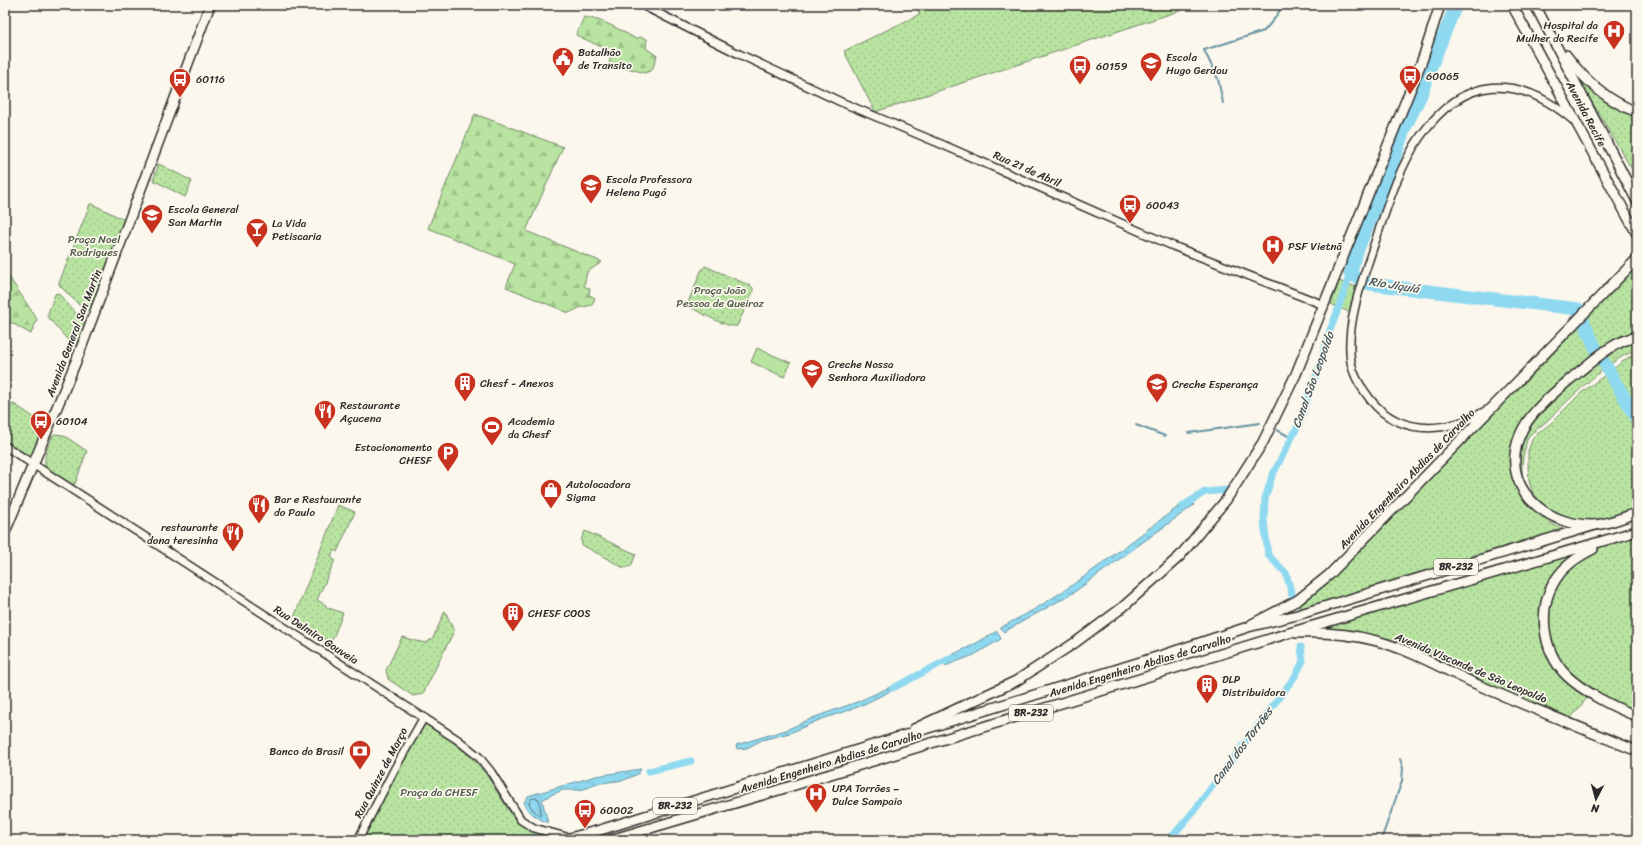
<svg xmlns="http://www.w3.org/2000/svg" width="1642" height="845" font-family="Sriracha,sans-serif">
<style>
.grass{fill:url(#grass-dots);stroke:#728766}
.forest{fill:url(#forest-firs);stroke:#728766}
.pitch{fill:#b8e3a0;stroke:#728766}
.water{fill:url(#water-ripples);stroke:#6793a1}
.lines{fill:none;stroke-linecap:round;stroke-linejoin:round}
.shore{stroke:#53717a;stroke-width:1}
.stream{stroke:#6793a1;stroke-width:2}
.canal{stroke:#8fd9f0;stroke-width:7}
.river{stroke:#8fd9f0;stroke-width:13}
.tertiary-casing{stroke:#2b2b2b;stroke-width:10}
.primary-casing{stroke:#2b2b2b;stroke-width:12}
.trunk-casing{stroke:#2b2b2b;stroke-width:12}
.tertiary{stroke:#fbf7ec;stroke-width:7}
.primary{stroke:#fbf7ec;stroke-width:9}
.trunk{stroke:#fbf7ec;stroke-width:9}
.labels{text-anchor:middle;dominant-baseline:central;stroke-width:3.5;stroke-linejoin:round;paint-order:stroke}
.shield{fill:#fbf7ec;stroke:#696865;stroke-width:1}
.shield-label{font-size:10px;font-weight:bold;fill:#2b2b2b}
.poi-label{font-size:11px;fill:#2b2b2b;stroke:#fbf7ec;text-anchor:start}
.street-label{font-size:11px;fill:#2b2b2b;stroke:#fbf7ec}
.park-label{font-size:11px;fill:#4e5948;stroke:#fbf7ec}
.water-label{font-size:12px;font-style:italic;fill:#44565c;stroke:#fbf7ec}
</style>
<defs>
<pattern id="grass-dots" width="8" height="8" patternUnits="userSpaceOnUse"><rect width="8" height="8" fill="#b8e3a0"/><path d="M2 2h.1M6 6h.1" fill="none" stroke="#9ec38a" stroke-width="1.8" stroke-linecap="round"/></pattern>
<pattern id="forest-firs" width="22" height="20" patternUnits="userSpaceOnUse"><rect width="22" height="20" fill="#b8e3a0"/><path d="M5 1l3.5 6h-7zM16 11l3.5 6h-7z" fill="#9ec38a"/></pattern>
<pattern id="water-ripples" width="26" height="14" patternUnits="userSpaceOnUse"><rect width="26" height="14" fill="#8fd9f0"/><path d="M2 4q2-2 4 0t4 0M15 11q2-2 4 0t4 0" fill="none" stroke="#7cbace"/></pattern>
</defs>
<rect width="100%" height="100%" fill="#fbf7ec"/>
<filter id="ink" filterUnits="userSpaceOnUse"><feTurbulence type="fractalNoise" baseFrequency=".025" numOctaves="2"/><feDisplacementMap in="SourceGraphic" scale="8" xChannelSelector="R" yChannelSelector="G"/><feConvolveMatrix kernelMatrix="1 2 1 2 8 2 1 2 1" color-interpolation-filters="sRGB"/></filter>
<g filter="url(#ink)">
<!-- grass -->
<g class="grass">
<polygon points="915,5 1197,5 875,112 844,51 920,14"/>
<polygon points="1579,80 1615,107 1637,117 1637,178"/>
<polygon points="159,164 192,181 185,197 153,180"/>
<polygon points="90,204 92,204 125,220 90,309 85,311 60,286 59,283"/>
<path d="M 1637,261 L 1637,350 C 1608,359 1571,398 1549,419 C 1543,425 1533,431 1528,437 C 1526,440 1526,446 1525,449 C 1516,477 1528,511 1554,525 C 1567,532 1585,530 1599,530 L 1311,613 L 1297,615 L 1300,604 Z"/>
<path d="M 705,266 L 751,286 L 753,288 L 753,292 L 737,326 C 727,328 699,312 690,307 L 687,305 L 701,271 Z"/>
<polygon points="1339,281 1360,288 1353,314 1331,304"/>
<polygon points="58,293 85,323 76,346 72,345 47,316 55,294"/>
<polygon points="1637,354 1637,514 1594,521 1571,520 1556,515 1540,502 1532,491 1529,481 1528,467 1528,451 1533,437 1550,424 1581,393 1629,357"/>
<polygon points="12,404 14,404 44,424 45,426 33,456 31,457 5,441 5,424"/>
<path d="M 55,434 L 63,435 L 87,451 L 75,484 L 71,484 L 47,469 C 41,458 49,446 53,435 Z"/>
<polygon points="338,505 355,512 337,552 334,550 331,557 335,560 317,600 326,605 326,607 343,613 331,643 293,620"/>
<polygon points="585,531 636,554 631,566 624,568 582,545 581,540"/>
<polygon points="1629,534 1637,536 1637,714 1591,693 1570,719 1401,649 1361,640 1298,632 1572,553 1578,557"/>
<polygon points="445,611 454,631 423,694 413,696 388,679 386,670 402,637 416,641 426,643 433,638"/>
<path d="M 424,723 C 447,738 469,751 485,773 C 496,788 504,805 515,819 L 521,824 L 544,834 L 544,837 L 537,840 L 361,840 L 419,724 Z"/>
</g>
<!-- forest -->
<g class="forest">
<path d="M 584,17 C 603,19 620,30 636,39 L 640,37 L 647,39 L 646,48 L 657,56 L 652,70 L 645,73 L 609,63 L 612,52 L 576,35 Z"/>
<polygon points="475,114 563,147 526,231 602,262 587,272 584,286 590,289 589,295 595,298 592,305 579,308 569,313 506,287 515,264 428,228"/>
<polygon points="9,277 37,319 31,334 5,319 5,287"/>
</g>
<!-- pitch -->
<polygon class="pitch" points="757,348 791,363 784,377 751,362"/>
<!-- water -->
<g class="water">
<path d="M 1188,500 L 1194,505 L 1073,593 L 1004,632 L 1000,628 C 1014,620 1029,613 1043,604 C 1094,573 1139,534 1188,500 Z"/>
<polygon points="997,631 1001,639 974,655 945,666 941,660 973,645"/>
<polygon points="899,683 903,685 858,707 819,720 790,733 762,740 747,748 737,749 736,745 786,730 815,717 857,702"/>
<polygon points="685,761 686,765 664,770 663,765 678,764"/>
<path d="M 641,769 L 638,774 L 624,780 L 594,784 L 590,787 L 580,790 L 563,790 L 551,795 L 542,800 L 548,823 C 536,818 531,813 523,804 L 528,796 L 596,776 Z"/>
</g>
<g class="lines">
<!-- shore -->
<polygon class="shore" points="536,798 539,799 541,813 540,815 534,811 529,804 531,799"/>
<!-- stream -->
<g class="stream">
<polyline points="1223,103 1218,79 1204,50 1264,31 1275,18 1283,5"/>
<polyline points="1136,425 1165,436"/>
<polyline points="1277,430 1292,438"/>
<polyline points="1189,433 1260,423"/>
<polyline points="1381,840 1402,781 1403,768 1400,759"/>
</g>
<!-- canal -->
<g class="canal">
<polyline points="1183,506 1205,492 1228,490"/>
<polyline points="1292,595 1286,573 1268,555 1264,521 1265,499 1272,476 1300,422 1309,393 1318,371 1330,330 1336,315 1350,274"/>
<polyline points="893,688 951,658"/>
<polyline points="649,771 691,761"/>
<polyline points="1169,840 1193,812 1296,675 1303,661 1301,647"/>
</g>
<!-- river -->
<polyline class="river" points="1456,5 1428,74 1421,95 1404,130 1389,174 1355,256 1350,274 1370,284 1578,309 1596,349 1637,419"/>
<!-- tertiary casing -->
<g class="tertiary-casing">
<g id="tertiary">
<polyline points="642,5 739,54 841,102 941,144 1173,246 1324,305"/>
<path d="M 1487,410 C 1445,435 1394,437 1365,392 C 1358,383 1353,373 1351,362 C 1345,324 1363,278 1375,242 C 1387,207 1399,167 1420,137 C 1464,74 1518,73 1574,121"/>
<polyline points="5,446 458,740 479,757 491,772 521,820 534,828 570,838"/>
<polyline points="358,840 394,770 424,717"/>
</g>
</g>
<!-- primary casing -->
<g class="primary-casing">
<g id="primary">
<polyline points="1512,5 1637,234"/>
<polyline points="1535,5 1637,201"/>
<path d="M 1566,55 C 1584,80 1608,101 1637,112"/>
<polyline points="5,532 77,359 210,5"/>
<polyline points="1252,624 1298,600 1329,575 1637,259"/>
<path d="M 1296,633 C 1324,632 1351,634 1377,641 C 1414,651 1448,672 1483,687 C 1534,709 1586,730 1637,751"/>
<polyline points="914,729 1016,681 1076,642 1123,607 1180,556 1226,500 1263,442 1296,374 1423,58 1440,5"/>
</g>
</g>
<!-- trunk casing -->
<g class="trunk-casing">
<g id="trunk">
<path d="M 1637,337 C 1616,340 1596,358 1580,371 C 1560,388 1530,410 1520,435 C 1499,486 1544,526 1593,525 C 1606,525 1624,517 1637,513"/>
<path d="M 1593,549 C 1579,556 1565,565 1556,579 C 1537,608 1542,650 1566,675 C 1582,691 1615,708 1637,716"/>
<polyline points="562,840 600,830 1163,655 1248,627 1297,615 1595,525"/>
<polyline points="610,840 772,792 1289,633 1637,531"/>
</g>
</g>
<!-- tertiary -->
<use href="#tertiary" class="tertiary"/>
<!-- primary -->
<use href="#primary" class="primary"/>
<!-- trunk -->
<use href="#trunk" class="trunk"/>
</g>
</g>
<!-- icons -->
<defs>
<g id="hospital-pin" transform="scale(1.15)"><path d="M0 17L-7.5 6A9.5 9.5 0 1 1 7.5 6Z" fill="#c8321e" stroke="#fbf7ec"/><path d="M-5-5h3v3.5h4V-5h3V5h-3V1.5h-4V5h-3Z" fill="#fff"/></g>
<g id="civic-pin" transform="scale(1.15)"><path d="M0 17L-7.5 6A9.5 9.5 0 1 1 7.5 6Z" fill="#c8321e" stroke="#fbf7ec"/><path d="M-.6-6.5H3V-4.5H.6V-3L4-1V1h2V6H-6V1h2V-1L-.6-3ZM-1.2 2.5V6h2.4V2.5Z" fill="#fff"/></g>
<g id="school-pin" transform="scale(1.15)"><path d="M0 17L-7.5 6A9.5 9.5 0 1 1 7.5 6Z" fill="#c8321e" stroke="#fbf7ec"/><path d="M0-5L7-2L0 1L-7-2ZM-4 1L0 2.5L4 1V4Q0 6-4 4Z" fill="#fff"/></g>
<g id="bus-pin" transform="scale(1.15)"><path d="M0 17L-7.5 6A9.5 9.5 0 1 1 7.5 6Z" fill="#c8321e" stroke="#fbf7ec"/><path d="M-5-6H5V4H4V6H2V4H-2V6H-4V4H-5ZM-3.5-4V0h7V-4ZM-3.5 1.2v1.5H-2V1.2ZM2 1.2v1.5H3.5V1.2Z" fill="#fff"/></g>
<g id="bar-pin" transform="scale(1.15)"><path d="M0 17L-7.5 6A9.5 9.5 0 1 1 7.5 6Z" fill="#c8321e" stroke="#fbf7ec"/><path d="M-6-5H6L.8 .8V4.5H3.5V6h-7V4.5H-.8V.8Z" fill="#fff"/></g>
<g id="building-pin" transform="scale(1.15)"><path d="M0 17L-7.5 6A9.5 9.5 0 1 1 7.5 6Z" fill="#c8321e" stroke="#fbf7ec"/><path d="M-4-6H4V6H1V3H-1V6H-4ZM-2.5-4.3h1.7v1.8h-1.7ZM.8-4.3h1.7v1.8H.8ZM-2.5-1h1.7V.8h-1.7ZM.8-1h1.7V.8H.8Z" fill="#fff"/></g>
<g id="restaurant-pin" transform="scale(1.15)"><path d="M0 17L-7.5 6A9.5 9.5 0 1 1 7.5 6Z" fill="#c8321e" stroke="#fbf7ec"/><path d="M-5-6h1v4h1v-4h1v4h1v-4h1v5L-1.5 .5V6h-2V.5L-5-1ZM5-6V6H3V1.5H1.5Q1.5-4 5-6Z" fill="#fff"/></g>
<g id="stadium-pin" transform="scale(1.15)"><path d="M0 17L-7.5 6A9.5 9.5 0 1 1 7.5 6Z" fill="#c8321e" stroke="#fbf7ec"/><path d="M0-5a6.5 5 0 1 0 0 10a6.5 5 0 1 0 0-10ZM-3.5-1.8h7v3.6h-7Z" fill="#fff"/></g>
<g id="parking-pin" transform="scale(1.15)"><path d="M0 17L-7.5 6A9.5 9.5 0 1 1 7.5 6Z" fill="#c8321e" stroke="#fbf7ec"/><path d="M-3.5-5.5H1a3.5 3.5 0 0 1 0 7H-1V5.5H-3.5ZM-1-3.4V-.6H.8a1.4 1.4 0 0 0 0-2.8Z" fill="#fff"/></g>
<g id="shop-pin" transform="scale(1.15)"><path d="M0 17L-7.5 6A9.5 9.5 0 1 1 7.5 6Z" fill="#c8321e" stroke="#fbf7ec"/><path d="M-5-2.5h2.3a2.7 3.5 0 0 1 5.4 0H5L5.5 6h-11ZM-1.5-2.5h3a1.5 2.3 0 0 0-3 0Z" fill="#fff"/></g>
<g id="bank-pin" transform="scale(1.15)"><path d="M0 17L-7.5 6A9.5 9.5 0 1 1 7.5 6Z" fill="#c8321e" stroke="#fbf7ec"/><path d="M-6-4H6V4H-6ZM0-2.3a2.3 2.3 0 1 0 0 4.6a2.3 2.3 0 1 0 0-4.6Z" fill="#fff"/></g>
</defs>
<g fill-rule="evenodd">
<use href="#hospital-pin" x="1614" y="31"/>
<use href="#civic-pin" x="563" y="58"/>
<use href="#school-pin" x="1151" y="63"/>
<use href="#bus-pin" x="1080" y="66"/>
<use href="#bus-pin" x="1410" y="76"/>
<use href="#bus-pin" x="180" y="79"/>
<use href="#school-pin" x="591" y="185"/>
<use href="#bus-pin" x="1130" y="205"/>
<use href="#school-pin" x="152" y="215"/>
<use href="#bar-pin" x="257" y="229"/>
<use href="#hospital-pin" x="1273" y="246"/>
<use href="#school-pin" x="812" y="370"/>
<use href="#building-pin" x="465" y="383"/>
<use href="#school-pin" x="1157" y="384"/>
<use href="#restaurant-pin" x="325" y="411"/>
<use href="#bus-pin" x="41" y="421"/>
<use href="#stadium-pin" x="492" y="427"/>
<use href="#parking-pin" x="448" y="453"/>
<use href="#shop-pin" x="551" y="490"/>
<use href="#restaurant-pin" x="259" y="505"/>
<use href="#restaurant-pin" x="233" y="533"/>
<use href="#building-pin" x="513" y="613"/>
<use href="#building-pin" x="1207" y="685"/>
<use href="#bank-pin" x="360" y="751"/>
<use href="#hospital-pin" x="816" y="794"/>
<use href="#bus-pin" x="585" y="810"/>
</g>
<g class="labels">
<!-- shield labels -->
<g class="shield">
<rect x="1434" y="559" width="44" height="16" rx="3"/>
<rect x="1009" y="705" width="44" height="16" rx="3"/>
<rect x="653" y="798" width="44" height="16" rx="3"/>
</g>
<g class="shield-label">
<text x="1456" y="567">BR-232</text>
<text x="1031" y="713">BR-232</text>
<text x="675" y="806">BR-232</text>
</g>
<!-- poi labels -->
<g class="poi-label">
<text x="1598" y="25" text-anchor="end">Hospital da<tspan x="1598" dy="13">Mulher do Recife</tspan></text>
<text x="578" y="52">Batalhão<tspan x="578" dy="13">de Transito</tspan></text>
<text x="1166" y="57">Escola<tspan x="1166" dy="13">Hugo Gerdau</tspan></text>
<text x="1096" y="66">60159</text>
<text x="1426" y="76">60065</text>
<text x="196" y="79">60116</text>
<text x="606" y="179">Escola Professora<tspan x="606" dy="13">Helena Pugó</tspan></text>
<text x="1146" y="205">60043</text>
<text x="168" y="209">Escola General<tspan x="168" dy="13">San Martin</tspan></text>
<text x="272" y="223">La Vida<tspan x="272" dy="13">Petiscaria</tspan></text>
<text x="1288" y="246">PSF Vietnã</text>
<text x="828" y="364">Creche Nossa<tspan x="828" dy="13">Senhora Auxiliadora</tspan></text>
<text x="480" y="383">Chesf - Anexos</text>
<text x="1172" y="384">Creche Esperança</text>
<text x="340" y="405">Restaurante<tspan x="340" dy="13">Açucena</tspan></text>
<text x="56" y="421">60104</text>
<text x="508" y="421">Academia<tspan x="508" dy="13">da Chesf</tspan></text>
<text x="432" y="447" text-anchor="end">Estacionamento<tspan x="432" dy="13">CHESF</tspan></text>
<text x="566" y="484">Autolocadora<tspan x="566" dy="13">Sigma</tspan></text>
<text x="274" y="499">Bar e Restaurante<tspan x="274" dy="13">do Paulo</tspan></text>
<text x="218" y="527" text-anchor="end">restaurante<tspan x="218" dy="13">dona teresinha</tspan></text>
<text x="528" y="613">CHESF COOS</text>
<text x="1222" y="679">DLP<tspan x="1222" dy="13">Distribuidora</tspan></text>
<text x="344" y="751" text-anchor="end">Banco do Brasil</text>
<text x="832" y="788">UPA Torrões –<tspan x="832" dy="13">Dulce Sampaio</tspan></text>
<text x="600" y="810">60002</text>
</g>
<!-- street labels -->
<g class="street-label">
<text transform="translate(1586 114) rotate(62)">Avenida Recife</text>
<text transform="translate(1027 169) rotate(24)">Rua 21 de Abril</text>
<text transform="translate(74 333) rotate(-69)">Avenida General San Martin</text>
<text transform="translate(1407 479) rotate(-46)">Avenida Engenheiro Abdias de Carvalho</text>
<text transform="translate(316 635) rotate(33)">Rua Delmiro Gouveia</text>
<text transform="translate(1140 666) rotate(-17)">Avenida Engenheiro Abdias de Carvalho</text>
<text transform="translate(1471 668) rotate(23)">Avenida Visconde de São Leopoldo</text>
<text transform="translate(831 762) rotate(-17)">Avenida Engenheiro Abdias de Carvalho</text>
<text transform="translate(381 773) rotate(-62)">Rua Quinze de Março</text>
</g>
<!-- park labels -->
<g class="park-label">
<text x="94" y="239">Praça Noel<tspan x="94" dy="13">Rodrigues</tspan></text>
<text x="720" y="290">Praça João<tspan x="720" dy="13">Pessoa de Queiroz</tspan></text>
<text x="439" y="792">Praça da CHESF</text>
</g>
<!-- water labels -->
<g class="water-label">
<text transform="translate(1394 285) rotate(9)">Rio Jiquiá</text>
<text transform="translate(1313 380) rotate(-70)">Canal São Leopoldo</text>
<text transform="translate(1242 746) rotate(-53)">Canal dos Torrões</text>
</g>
</g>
<!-- margin -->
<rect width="1642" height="845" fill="none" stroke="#fbf7ec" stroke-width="20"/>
<rect x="10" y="10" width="1622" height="825" fill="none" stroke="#2b2b2b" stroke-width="1.5" filter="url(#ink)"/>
<!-- north arrow -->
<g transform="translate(1596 799) rotate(186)" stroke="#fbf7ec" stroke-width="3" paint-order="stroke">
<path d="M0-3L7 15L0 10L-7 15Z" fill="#2b2b2b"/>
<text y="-6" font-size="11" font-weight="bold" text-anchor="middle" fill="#2b2b2b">N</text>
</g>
</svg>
